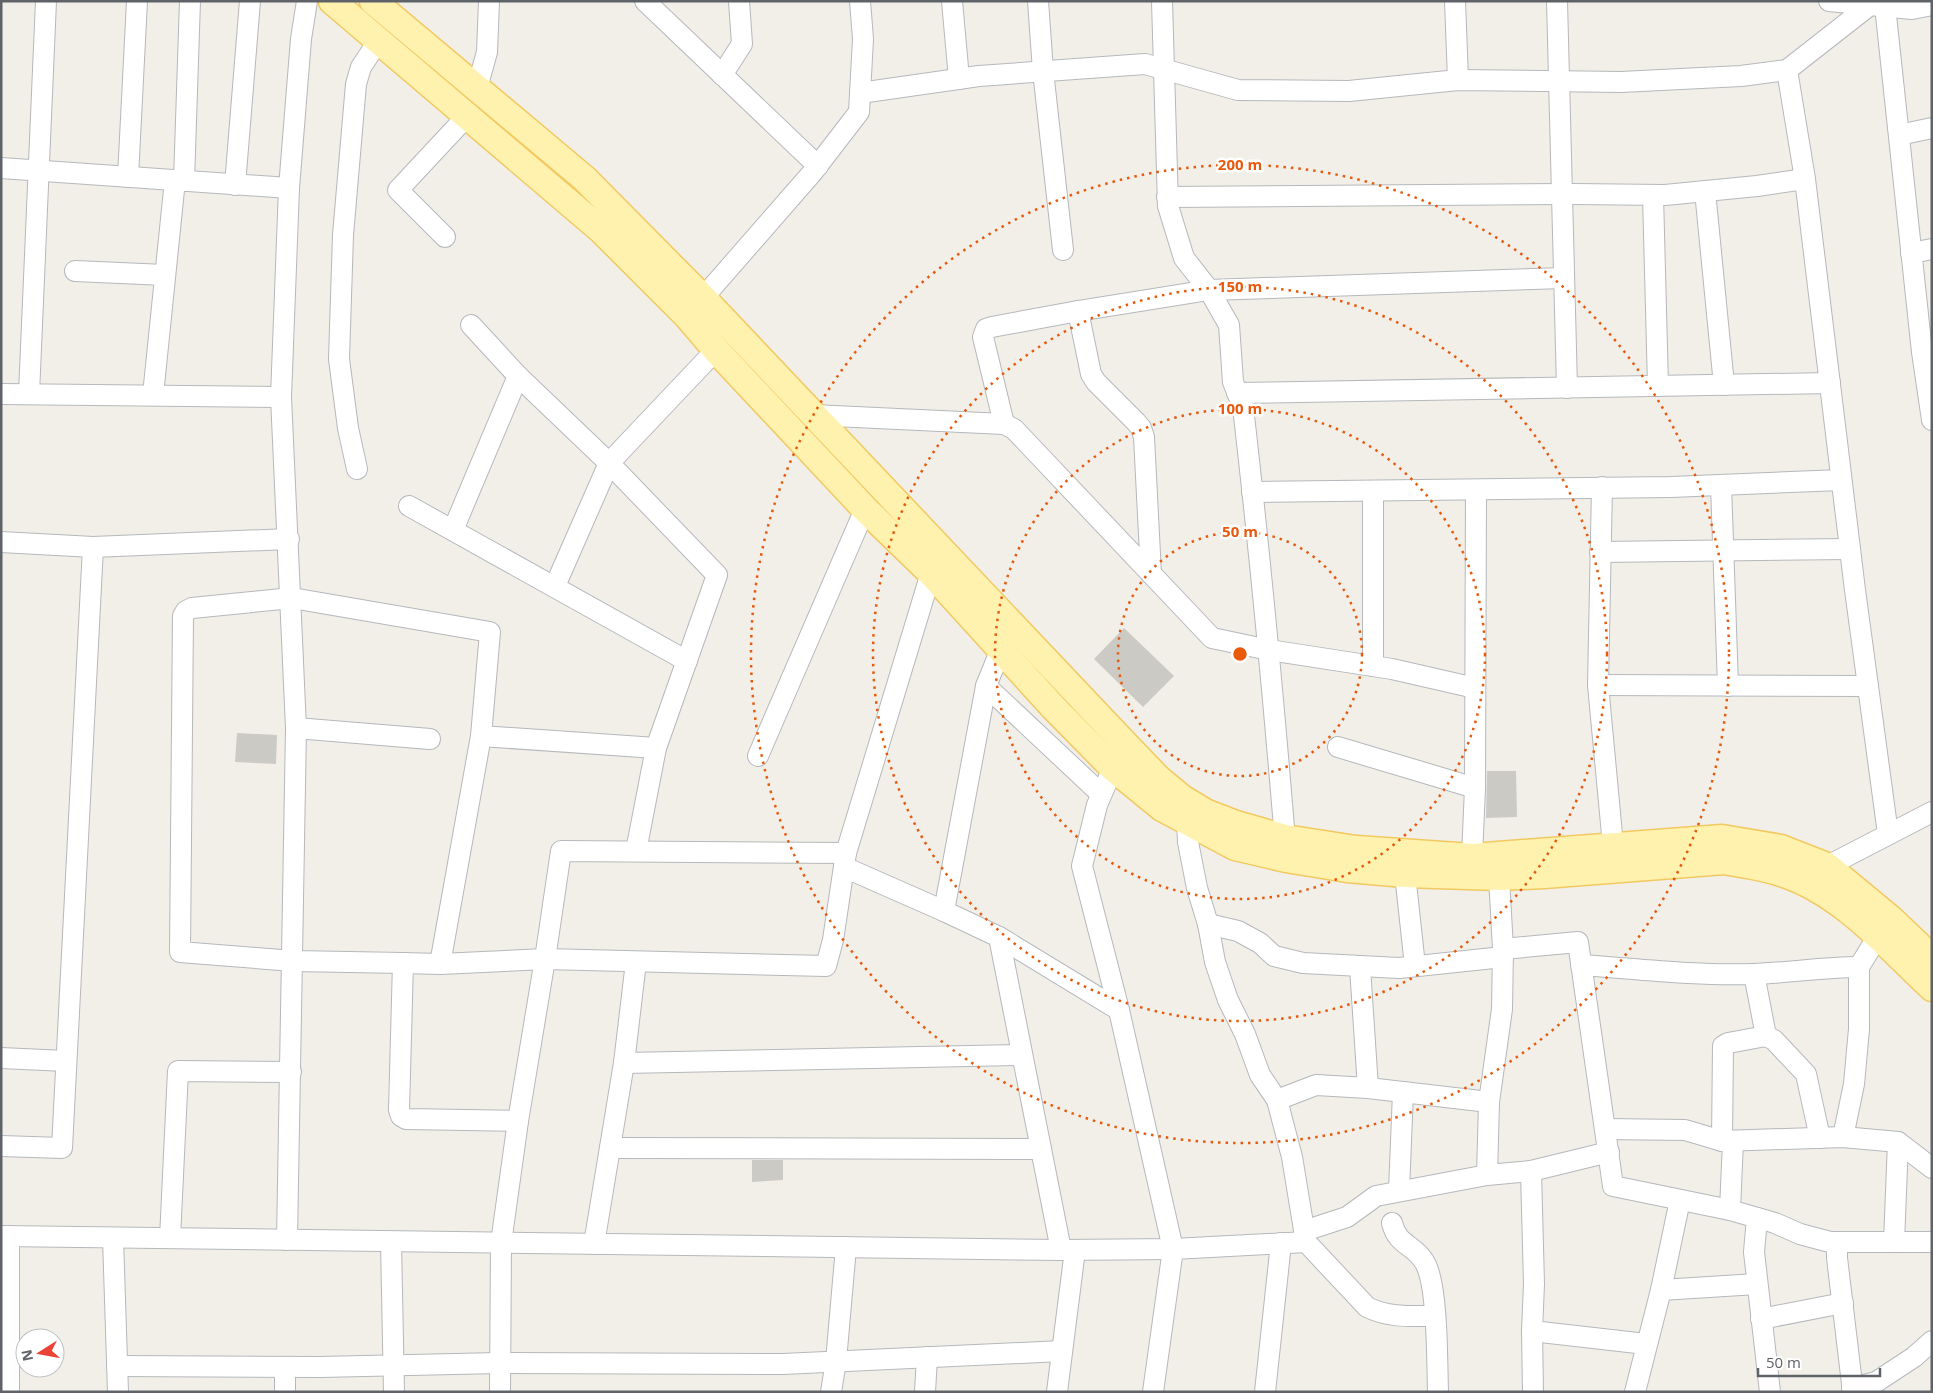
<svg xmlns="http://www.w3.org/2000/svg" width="1933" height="1393" font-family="'Open Sans',sans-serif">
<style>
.building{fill:#cccac5}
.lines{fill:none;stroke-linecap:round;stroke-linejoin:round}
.minor-casing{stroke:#b5b8bc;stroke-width:22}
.major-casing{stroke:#f2c960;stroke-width:29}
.minor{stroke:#fff;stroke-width:20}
.major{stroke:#fff2af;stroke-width:26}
.ring{fill:none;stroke:#e8590c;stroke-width:2.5;stroke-dasharray:2.5 5}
.centre{fill:#e8590c;stroke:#fff;stroke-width:2.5}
.ring-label{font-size:15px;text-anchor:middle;font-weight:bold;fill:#e8590c;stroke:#fff;stroke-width:5;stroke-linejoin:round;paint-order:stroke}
</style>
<rect width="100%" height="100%" fill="#f1efe8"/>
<!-- building -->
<g class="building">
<polygon points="1124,628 1174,676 1143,707 1094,659"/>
<polygon points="237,733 277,735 276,764 235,762"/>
<polygon points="1487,771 1516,771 1517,817 1486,818"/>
<polygon points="752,1160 783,1160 783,1180 752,1182"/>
</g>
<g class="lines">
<!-- minor casing -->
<g class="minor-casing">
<g id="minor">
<polyline points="645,1 818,166"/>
<polyline points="952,1 959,79"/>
<polyline points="1038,1 1043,71 1063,250"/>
<path d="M 1162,1 L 1168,206 L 1184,258 L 1209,290 L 1229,325 L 1233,382 L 1243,407 C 1260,555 1274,703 1286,852"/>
<polyline points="1455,1 1458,80"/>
<polyline points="1557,1 1567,388"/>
<polyline points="1829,1 1912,9 1932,5"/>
<polyline points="1885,6 1922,352 1932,420"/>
<polyline points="1787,70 1805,179 1855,590 1888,834"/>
<polyline points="722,75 742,44 739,1"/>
<polyline points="477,88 487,52 489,1"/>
<polyline points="860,93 979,76 1145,64 1238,90 1349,91 1458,80 1621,82 1741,76 1787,70 1870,5"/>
<polyline points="1899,135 1932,128"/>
<polyline points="1,168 289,188"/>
<polyline points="128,177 137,1"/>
<polyline points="184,181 190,1"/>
<polyline points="235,185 250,1"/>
<polyline points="1705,191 1724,385"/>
<polyline points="1653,195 1658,386"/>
<polyline points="1167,197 1573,194 1665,195 1757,186 1805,179"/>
<polyline points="445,237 398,190 468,115"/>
<polyline points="1911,253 1932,249"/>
<polyline points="75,271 165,275"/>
<polyline points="695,307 812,173 859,112 863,39 860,1"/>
<polyline points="1078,311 1091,374 1096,382 1136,422 1141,428 1144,437 1151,574"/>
<polyline points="471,325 518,376 609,463 717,575 656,748 636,851"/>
<polyline points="1237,393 1830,383"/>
<polyline points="1,394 281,397"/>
<polyline points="29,394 46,1"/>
<polyline points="153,395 175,180"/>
<polyline points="813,415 1004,424 1014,429 1212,638 1269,650 1392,669 1475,688"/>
<polyline points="1004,424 983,337 986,329 992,327 1078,311 1209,290 1564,278"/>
<polyline points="357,469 348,428 339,359 343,235 356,84 361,67 379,40"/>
<polyline points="1721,485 1728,686"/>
<polyline points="1602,487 1598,685 1613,845"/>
<polyline points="1373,491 1373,666"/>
<polyline points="1252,492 1671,487 1841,480"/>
<polyline points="409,506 687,661"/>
<polyline points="453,530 518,376"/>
<polyline points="1,542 93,547 289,539"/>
<polyline points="1600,552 1850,549"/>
<polyline points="555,586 609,463 716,350"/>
<polyline points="1001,649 986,686 944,911 999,937 1061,1250"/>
<polyline points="1598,685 1868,686"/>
<polyline points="986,686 1101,794"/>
<polyline points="296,728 430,739"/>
<polyline points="481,736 656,748"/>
<polyline points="1338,747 1475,788"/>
<polyline points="758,756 865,509"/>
<path d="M 1187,821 L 1188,842 L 1197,888 L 1208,924 L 1215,962 L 1228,1000 L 1245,1034 L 1260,1075 L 1277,1100 L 1292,1157 L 1306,1242 L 1367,1307 C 1389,1318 1411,1316 1435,1316"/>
<polyline points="1472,857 1475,788 1476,490"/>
<polyline points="844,867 944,911"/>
<polyline points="1816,872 1932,812"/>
<polyline points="1405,874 1415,966"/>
<polyline points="1208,924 1238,931 1260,943 1274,956 1303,963 1399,968 1503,957"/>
<polyline points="999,937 1119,1010"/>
<polyline points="1503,949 1578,942 1613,1186 1730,1210 1775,1223 1800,1234 1830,1242 1932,1242"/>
<polyline points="403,963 399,1110 401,1116 406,1119 518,1121"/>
<polyline points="440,964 481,736 490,632 292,598 192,608 186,611 183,616 180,952 293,961 403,963 440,964 545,959 826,966 833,940 846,853 931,573"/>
<path d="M 1581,965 C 1638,969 1696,976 1753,974 C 1788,973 1823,967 1859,967"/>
<polyline points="1360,967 1368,1088"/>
<polyline points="1754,974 1766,1036 1774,1040 1806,1074 1820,1138"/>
<polyline points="1,1058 66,1061"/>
<polyline points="624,1063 1022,1055"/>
<polyline points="1277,1100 1316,1085 1368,1088 1489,1102"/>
<polyline points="1605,1129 1685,1130 1722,1141 1843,1137 1898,1142 1932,1168"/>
<polyline points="1843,1137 1854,1084 1859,1029 1859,967 1878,936"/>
<polyline points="1722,1141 1723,1046 1728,1043 1766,1036"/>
<polyline points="1,1146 62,1148 93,547"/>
<polyline points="610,1148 1041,1149"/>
<polyline points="1531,1171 1534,1284 1532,1331 1533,1392"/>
<polyline points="1487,1175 1489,1102 1502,1009 1503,949 1499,877"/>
<polyline points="1399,1191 1403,1092"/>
<polyline points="1730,1210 1733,1141"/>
<polyline points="1757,1218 1754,1252 1770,1392"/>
<path d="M 1392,1223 C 1398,1247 1415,1244 1425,1263 C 1438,1285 1437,1363 1438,1392"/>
<polyline points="1304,1231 1347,1217 1376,1196 1487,1175 1531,1171 1609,1152"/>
<polyline points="1,1236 1061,1250 1173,1249 1119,1010 1082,866 1097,805 1113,768 1121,757"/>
<polyline points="113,1238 118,1392"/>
<polyline points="170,1238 178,1071 291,1072"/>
<polyline points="287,1240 296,728 281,397 289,188 301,39 307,1"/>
<polyline points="391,1242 394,1392"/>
<polyline points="1837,1242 1837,1258 1853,1392"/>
<polyline points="1894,1242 1898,1142"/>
<polyline points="594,1244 624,1063 636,962"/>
<polyline points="1661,1290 1757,1284"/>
<polyline points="1761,1319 1843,1303"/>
<polyline points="1532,1331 1646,1344"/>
<polyline points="117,1366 320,1367 500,1363 783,1364 1062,1351"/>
<polyline points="1852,1388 1876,1382 1914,1357 1932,1341"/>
<polyline points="9,1392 9,1236"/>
<polyline points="285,1392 285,1367"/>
<polyline points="500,1392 501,1243 518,1121 545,959 561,851 846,853"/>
<polyline points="831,1392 836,1361 846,1247"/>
<polyline points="925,1392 927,1357"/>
<polyline points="1057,1392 1075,1250"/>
<polyline points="1153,1392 1173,1249 1306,1242"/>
<polyline points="1265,1392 1281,1243"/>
<polyline points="1635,1392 1661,1290 1680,1200"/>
</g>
</g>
<!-- major casing -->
<g class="major-casing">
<g id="major">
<path d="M 332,1 L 601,230 L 687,316 L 716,350 L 865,509 L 931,573 L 1053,707 L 1113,768 L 1162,808 L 1235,847 L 1286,859 L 1347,869 L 1405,874 L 1499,877 L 1544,875 L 1724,861 C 1744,864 1765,867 1784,874 C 1843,894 1887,946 1932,988"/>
<polyline points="373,1 584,178 703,298 1129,748 1159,779 1182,798 1205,812 1236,824 1285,838 1356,849 1472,857 1722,838 1781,848 1827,866 1891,919 1932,958"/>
</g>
</g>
<!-- minor -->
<use href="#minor" class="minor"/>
<!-- major -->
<use href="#major" class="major"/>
</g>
<!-- distance rings -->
<g class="ring">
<circle cx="1240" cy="654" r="122"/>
<circle cx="1240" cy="654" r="245"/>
<circle cx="1240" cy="654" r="367"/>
<circle cx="1240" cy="654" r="489"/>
</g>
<circle cx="1240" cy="654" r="8" class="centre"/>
<g class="ring-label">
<text x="1240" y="170">200 m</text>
<text x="1240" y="292">150 m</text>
<text x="1240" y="414">100 m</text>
<text x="1240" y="537">50 m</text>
</g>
<!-- border -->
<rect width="1933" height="1393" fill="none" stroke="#5f6368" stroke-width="5"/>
<!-- north arrow -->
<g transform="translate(40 1353) rotate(259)"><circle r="24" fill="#ffffff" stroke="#bfc1c3"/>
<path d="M0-4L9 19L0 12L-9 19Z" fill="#ea4335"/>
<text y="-8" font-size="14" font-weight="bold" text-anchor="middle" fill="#5f6368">N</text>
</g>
<!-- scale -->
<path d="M1758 1368v8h122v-8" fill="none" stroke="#5f6368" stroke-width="2.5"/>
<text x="1766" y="1368" font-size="15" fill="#5f6368" stroke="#ffffff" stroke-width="4" paint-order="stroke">50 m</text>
</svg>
